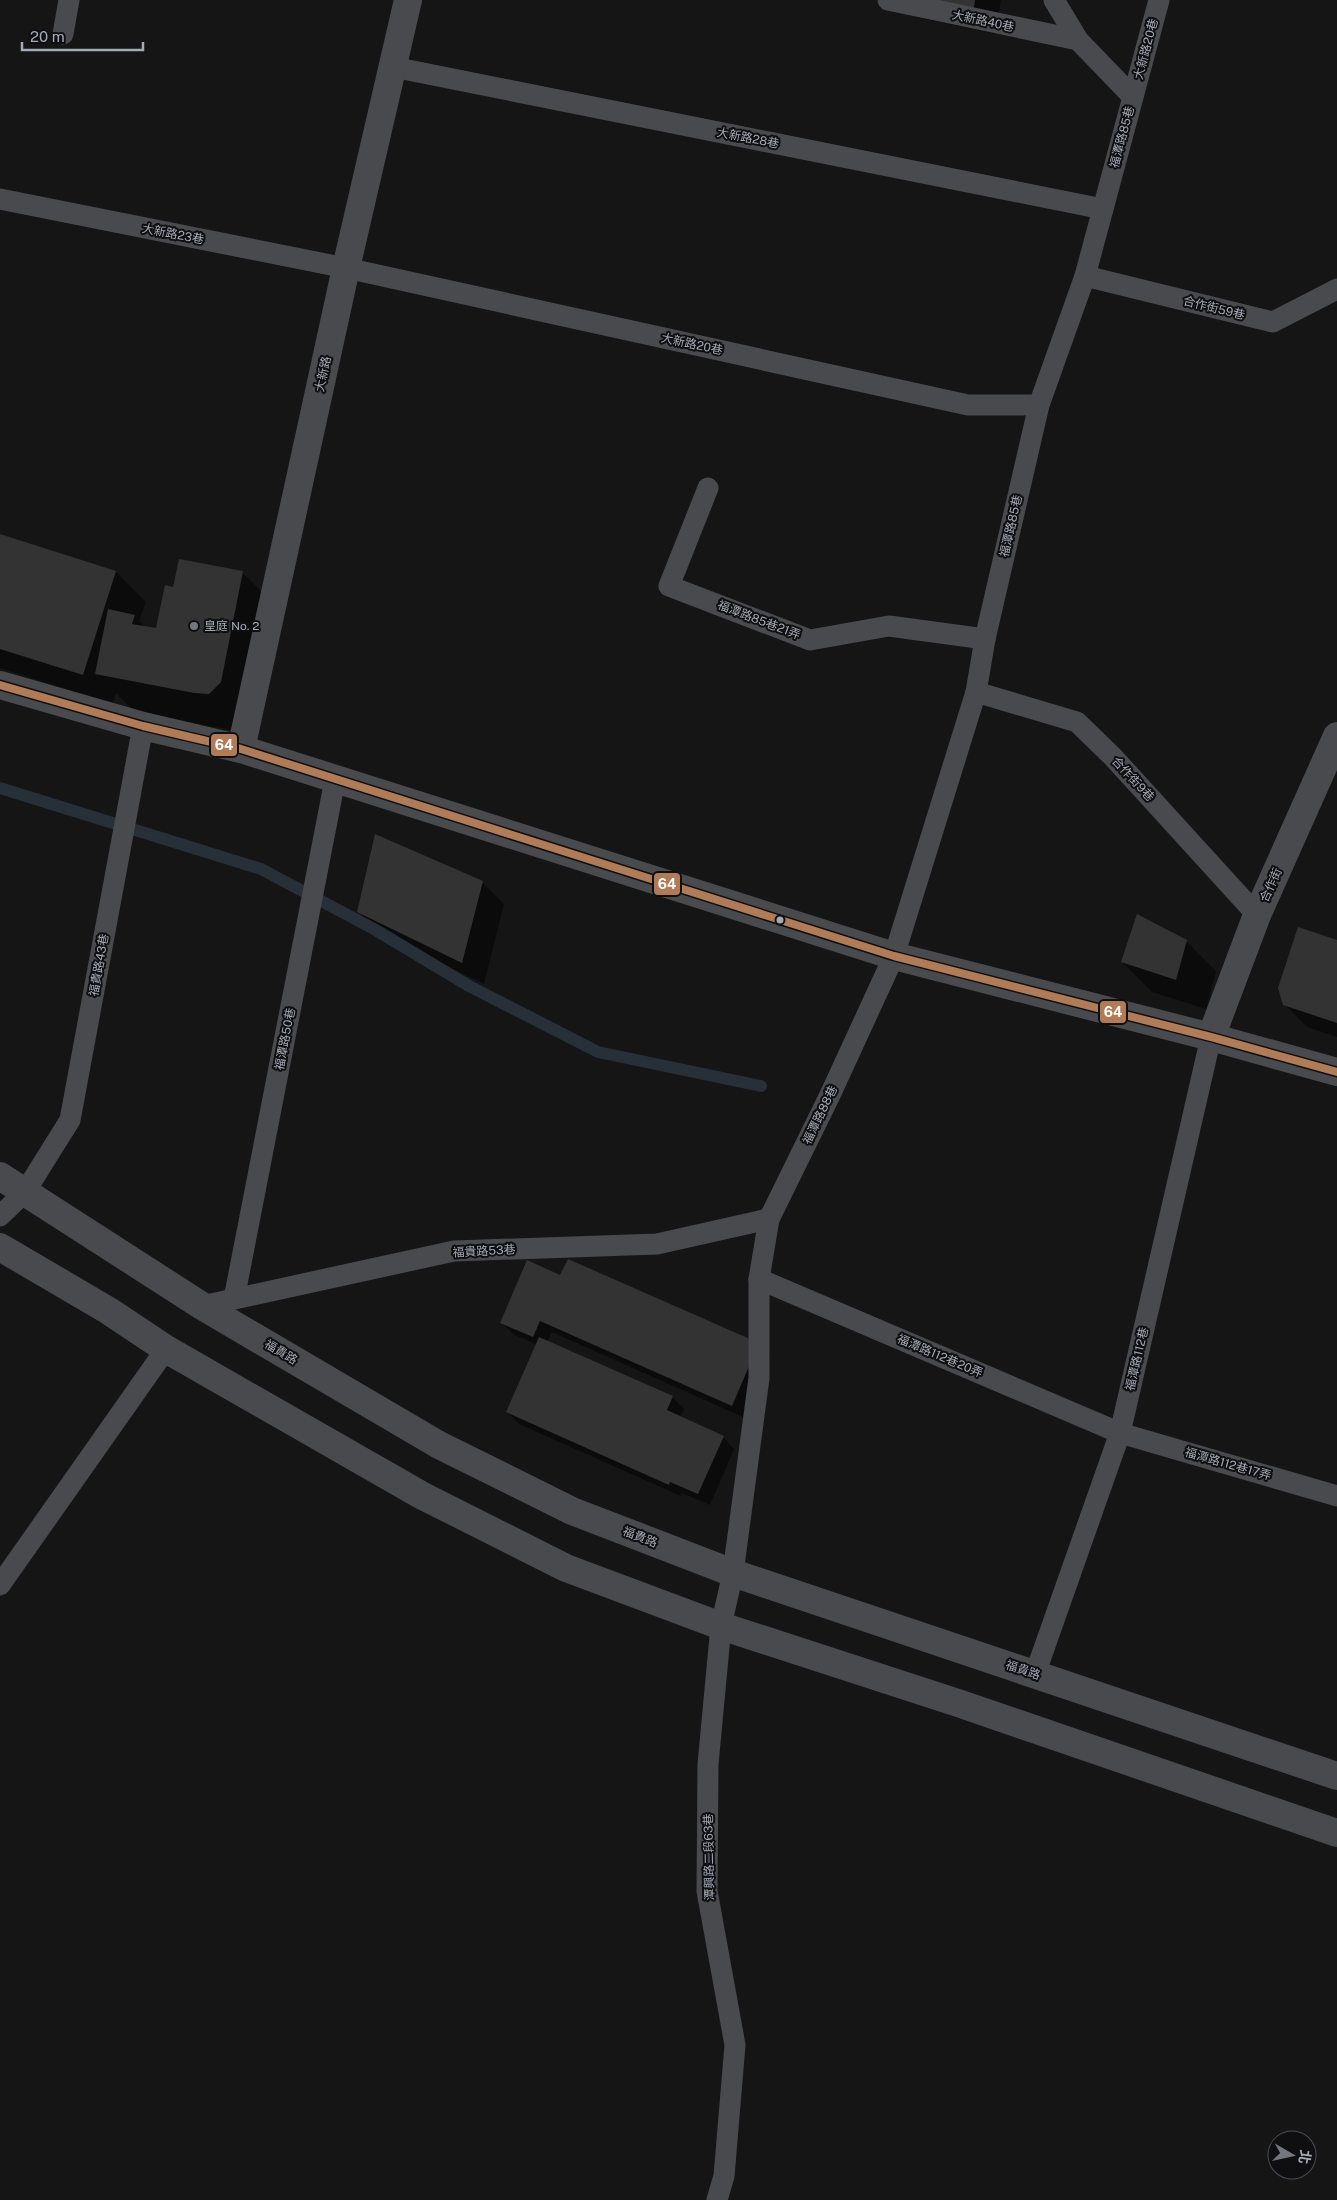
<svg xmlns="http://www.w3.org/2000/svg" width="1337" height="2200" font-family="'Public Sans','Noto Sans TC',sans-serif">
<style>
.shadow{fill:#0007}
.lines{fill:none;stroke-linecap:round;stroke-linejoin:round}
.stream{stroke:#272f38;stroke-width:12}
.building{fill:#333334}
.service{stroke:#494a4e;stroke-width:21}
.minor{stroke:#494a4e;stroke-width:28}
.tertiary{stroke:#494a4e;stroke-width:28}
.bus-1-casing{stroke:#0f0f11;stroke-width:11}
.bus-1{stroke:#b07c57;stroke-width:8}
.poi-dot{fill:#73767e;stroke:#0f0f11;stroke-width:2}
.bus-dot{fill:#a5aab7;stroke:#0f0f11;stroke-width:2}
.labels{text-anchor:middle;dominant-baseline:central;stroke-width:4;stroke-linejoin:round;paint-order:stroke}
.street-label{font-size:12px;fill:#a5aab7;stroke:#0f0f11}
.poi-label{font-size:12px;fill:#a5aab7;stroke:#0f0f11;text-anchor:start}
.line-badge{stroke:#0f0f11;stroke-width:2}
.badge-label{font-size:14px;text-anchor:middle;font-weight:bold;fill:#fff}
</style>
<rect width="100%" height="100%" fill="#151515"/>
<!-- shadow -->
<g class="shadow">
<polygon points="899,0 1001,0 995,34 916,17"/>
<polygon points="0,535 116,572 146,602 139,621 146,627 157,629 174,588 180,560 243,573 280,610 231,730 134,711 116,693 113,704 0,668"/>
<polygon points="482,882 504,904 484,984 380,934 358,911"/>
<polygon points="1186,941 1216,971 1206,1009 1152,992 1122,962"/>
<polygon points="1337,941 1337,1037 1307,1027 1284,1004"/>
<polygon points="561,1277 759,1344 770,1356 743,1417 552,1332 547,1342 672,1397 684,1409 680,1418 723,1437 734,1449 710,1505 682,1493 681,1496 519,1424 507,1412 537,1345 513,1334 502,1323"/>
</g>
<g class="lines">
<!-- stream -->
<polyline class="stream" points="0,788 261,869 374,929 469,986 598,1052 761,1086"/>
</g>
<!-- building -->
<g class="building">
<polygon points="918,0 975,0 973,12"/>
<polygon points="0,534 116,571 83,675 0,649"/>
<polygon points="179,559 243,571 221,682 209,694 194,693 95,674 108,609 135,615 132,624 156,628 165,585 173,587"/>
<polygon points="375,834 483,881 462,963 357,912"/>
<polygon points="1137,914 1187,940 1176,980 1121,962"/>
<polygon points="1298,927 1337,940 1337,1023 1283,1005 1278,988"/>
<polygon points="568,1259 759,1343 732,1406 540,1321 533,1337 500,1323 527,1260 560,1275"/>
<polygon points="539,1337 673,1396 667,1410 724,1436 698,1494 670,1482 669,1485 506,1412"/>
</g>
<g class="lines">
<!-- service -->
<g class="service">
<polyline points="888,0 1078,40"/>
<polyline points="1054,0 1078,40 1133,97"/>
<polyline points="63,34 69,0"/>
<polyline points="393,67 1103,209"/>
<polyline points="0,199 346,268 968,405 1039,405"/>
<polyline points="1085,276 1273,322 1337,289"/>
<polyline points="708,488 669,586 810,640 889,626 985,639"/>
<polyline points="976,692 1077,722 1113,757 1257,915"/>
<polyline points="0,1216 25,1192 70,1120 143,726"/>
<polyline points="759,1279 1120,1433 1337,1496"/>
<polyline points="234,1299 335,780"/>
<polyline points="202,1306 454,1251 657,1244 769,1219"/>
<polyline points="0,1585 166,1349"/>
<polyline points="1035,1674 1120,1433 1211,1037"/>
<polyline points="717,2200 724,2176 735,2045 707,1891 708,1764 721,1626 733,1573 759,1378 759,1279 769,1219 830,1095 894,956 976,692 985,639 1039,405 1085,276 1159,0"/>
</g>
<!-- minor -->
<g class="minor">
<polyline points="0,685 143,726 241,749 894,956 1211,1037 1337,1072"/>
<polyline points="241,749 346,268 408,0"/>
<polyline points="1211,1037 1257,915 1337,736"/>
</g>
<!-- tertiary -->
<g class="tertiary">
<polyline points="0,1176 202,1306 439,1445 572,1511 733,1573 1337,1776"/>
<polyline points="0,1247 109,1311 166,1349 421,1495 566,1568 721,1626 958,1703 1337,1833"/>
</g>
<!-- bus-1 casing -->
<g class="bus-1-casing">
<polyline id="bus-1" points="0,685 143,726 241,749 894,956 1211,1037 1337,1072"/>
</g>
<!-- bus-1 -->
<use href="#bus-1" class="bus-1"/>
</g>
<!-- markers -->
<circle class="poi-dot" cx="194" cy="626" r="5"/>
<circle class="bus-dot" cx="780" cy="920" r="4.5"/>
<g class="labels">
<!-- street labels -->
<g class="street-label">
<text transform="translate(983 21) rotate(12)">大新路40巷</text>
<text transform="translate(1146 49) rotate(-75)">大新路20巷</text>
<text transform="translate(1122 137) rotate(-75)">福潭路85巷</text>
<text transform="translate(748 138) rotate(11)">大新路28巷</text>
<text transform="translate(173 234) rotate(11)">大新路23巷</text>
<text transform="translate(1214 308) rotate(14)">合作街59巷</text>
<text transform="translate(692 344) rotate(12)">大新路20巷</text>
<text transform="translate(323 374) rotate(-78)">大新路</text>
<text transform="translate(1011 526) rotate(-77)">福潭路85巷</text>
<text transform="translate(759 620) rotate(21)">福潭路85巷21弄</text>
<text transform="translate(1133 779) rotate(47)">合作街9巷</text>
<text transform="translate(1271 885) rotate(-66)">合作街</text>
<text transform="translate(99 965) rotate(-80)">福貴路43巷</text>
<text transform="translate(285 1039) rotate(-79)">福潭路50巷</text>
<text transform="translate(820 1115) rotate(-64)">福潭路88巷</text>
<text transform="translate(484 1251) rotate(-3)">福貴路53巷</text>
<text transform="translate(281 1352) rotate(31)">福貴路</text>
<text transform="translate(940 1356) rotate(23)">福潭路112巷20弄</text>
<text transform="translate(1137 1359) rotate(-77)">福潭路112巷</text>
<text transform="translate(1228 1464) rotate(16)">福潭路112巷17弄</text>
<text transform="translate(640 1537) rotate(21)">福貴路</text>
<text transform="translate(1023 1670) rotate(19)">福貴路</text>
<text transform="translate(709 1857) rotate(-91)">潭興路二段63巷</text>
</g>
<!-- poi labels -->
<g class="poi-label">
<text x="204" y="626">皇庭 No. 2</text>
</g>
</g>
<g class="line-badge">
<rect x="210" y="733" width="28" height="24" rx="5" fill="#b07c57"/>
<rect x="653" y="872" width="28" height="24" rx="5" fill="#b07c57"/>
<rect x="1099" y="1000" width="28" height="24" rx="5" fill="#b07c57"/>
</g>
<g class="badge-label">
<text x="224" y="750">64</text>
<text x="667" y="889">64</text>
<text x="1113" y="1017">64</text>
</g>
<!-- north arrow -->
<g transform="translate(1292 2155) rotate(99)"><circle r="24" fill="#0f0f11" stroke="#4b4d53"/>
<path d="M0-4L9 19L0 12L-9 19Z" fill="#73767e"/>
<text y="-8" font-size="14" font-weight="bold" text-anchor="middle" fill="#a5aab7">北</text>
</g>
<!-- scale -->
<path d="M22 42v8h121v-8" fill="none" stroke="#a5aab7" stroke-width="2.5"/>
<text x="30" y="42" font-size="15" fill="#a5aab7" stroke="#0f0f11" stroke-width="4" paint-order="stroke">20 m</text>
</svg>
